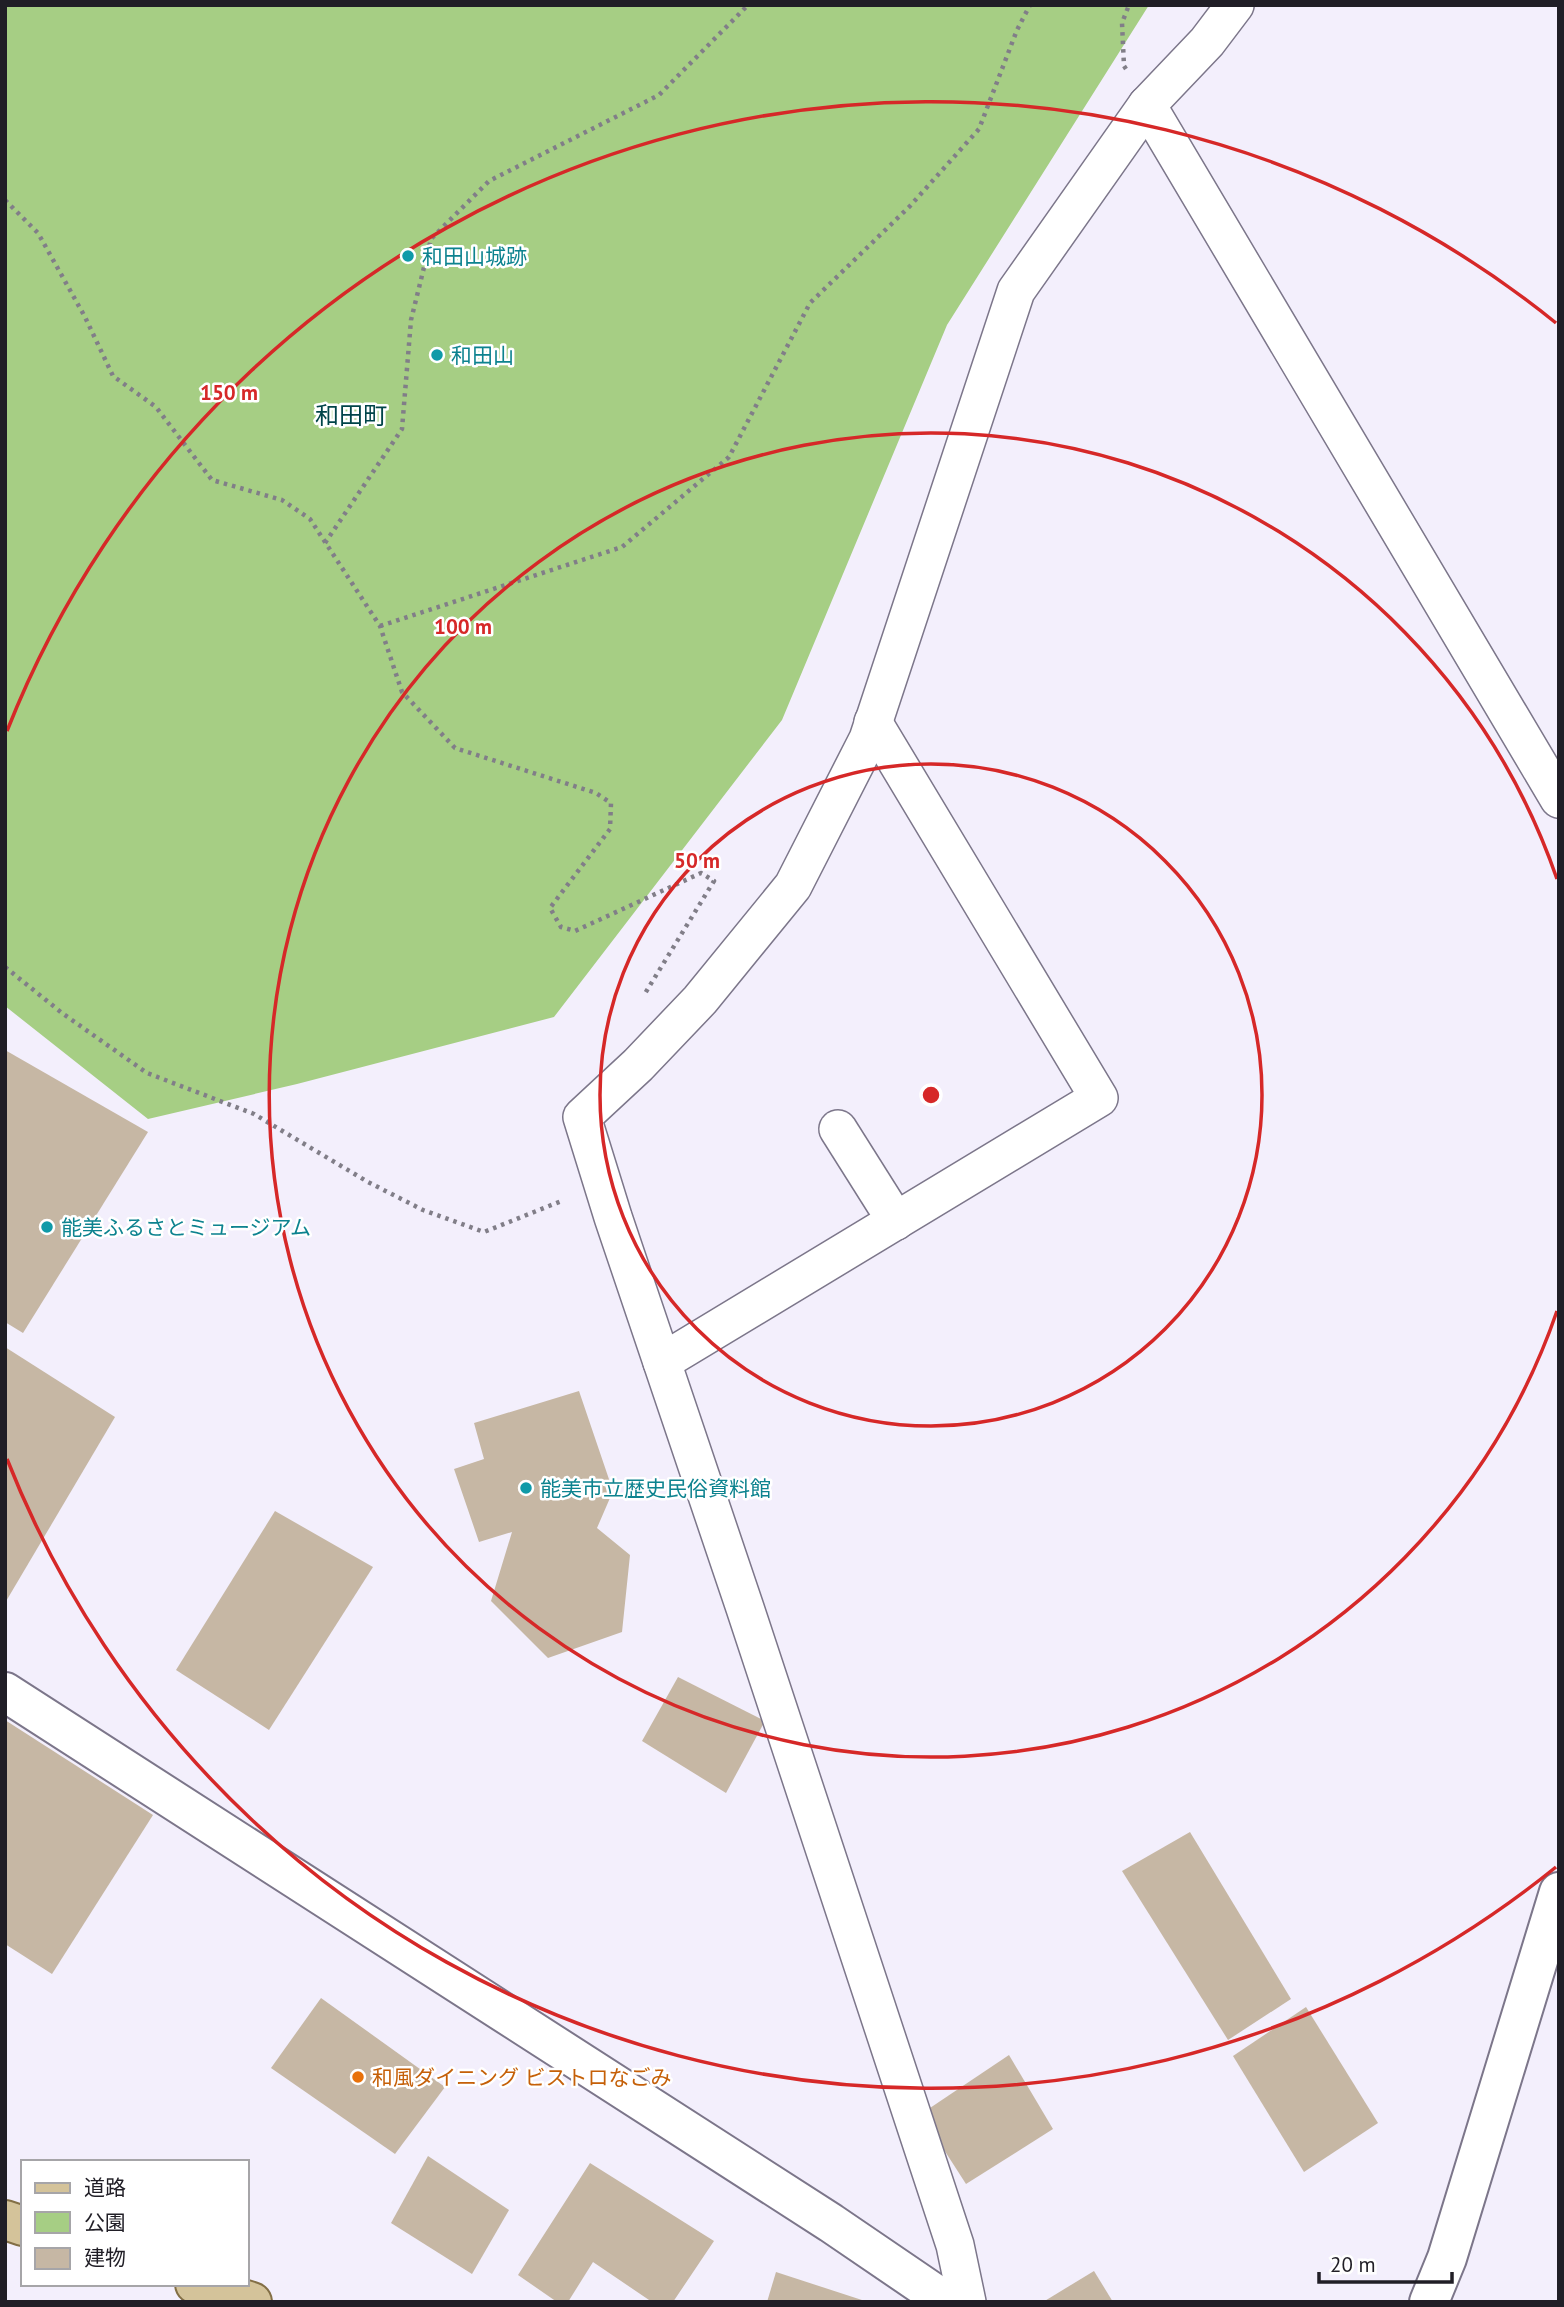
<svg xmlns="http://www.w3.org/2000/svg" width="1564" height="2307" font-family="'PT Sans','Noto Sans JP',sans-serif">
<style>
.green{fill:#a6ce84}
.building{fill:#c6b7a4}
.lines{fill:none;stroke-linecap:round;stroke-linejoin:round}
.minor-casing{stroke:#7c768a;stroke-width:40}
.tertiary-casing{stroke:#7c768a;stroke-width:42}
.primary-casing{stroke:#836f46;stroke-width:42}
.path{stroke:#817e88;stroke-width:4.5;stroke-dasharray:3.5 5;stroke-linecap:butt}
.minor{stroke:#fff;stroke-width:37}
.tertiary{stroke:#fff;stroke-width:38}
.primary{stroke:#d4c39a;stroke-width:38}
.ring{fill:none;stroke:#d62828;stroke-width:3.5}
.culture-dot{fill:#0f9aa8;stroke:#fff;stroke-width:2.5}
.food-dot{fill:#e8710a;stroke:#fff;stroke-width:2.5}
.labels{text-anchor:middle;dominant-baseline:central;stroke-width:5;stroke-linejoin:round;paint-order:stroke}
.culture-label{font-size:21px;fill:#0d838f;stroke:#fff;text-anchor:start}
.food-label{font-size:21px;fill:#c56008;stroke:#fff;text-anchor:start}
.quarter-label{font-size:24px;fill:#004449;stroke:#fff}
.centre{fill:#d62828;stroke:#fff;stroke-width:3.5}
.ring-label{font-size:21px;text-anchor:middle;font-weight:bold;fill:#d62828;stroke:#fff;stroke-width:5;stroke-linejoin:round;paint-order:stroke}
</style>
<rect width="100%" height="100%" fill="#f3effc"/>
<!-- green -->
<polygon class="green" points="5,5 1149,5 947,325 782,720 554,1017 297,1084 148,1119 5,1006"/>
<!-- building -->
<g class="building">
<polygon points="5,1050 148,1132 23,1333 5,1322"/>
<polygon points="5,1347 115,1417 5,1603"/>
<polygon points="579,1391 613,1491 597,1528 630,1555 622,1632 548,1658 491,1601 512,1532 479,1542 454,1469 484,1459 474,1423"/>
<polygon points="275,1511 373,1567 269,1730 176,1670"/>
<polygon points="678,1677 765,1721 726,1793 642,1741"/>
<polygon points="5,1720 153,1815 52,1974 5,1944"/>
<polygon points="1190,1832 1291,1999 1228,2040 1122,1871"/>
<polygon points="321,1998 445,2087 395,2154 271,2068"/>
<polygon points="1306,2007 1378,2123 1304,2172 1233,2056"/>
<polygon points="1009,2055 1053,2129 966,2184 921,2114"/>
<polygon points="428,2156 509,2210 472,2274 391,2223"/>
<polygon points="590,2163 714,2241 673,2302 652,2302 593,2262 568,2302 557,2302 518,2275"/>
<polygon points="1094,2271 1113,2302 1043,2302"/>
<polygon points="776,2272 865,2301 865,2302 767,2302"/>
</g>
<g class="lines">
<!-- minor casing -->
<g class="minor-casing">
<g id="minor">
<polyline points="1147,105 1559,799"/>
<polyline points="838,1129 896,1221"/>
<polyline points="662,1362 1099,1098 873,722"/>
<polyline points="967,2302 955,2245 745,1608 613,1217 582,1117 638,1065 700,1000 793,886 868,739 1016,291 1147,105 1207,42 1235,5"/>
</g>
</g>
<!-- tertiary casing -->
<g class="tertiary-casing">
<g id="tertiary">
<polyline points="5,1692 831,2223 947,2302"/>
<polyline points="1429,2302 1447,2258 1559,1892"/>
</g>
</g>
<!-- primary casing -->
<g class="primary-casing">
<g id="primary">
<polyline points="5,2220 23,2226"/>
<polyline points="195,2284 252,2302"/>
</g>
</g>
<!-- path -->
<g class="path">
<polyline points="1126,69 1124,66 1122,23 1129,5"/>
<polyline points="5,200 38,233 85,317 113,376 156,407 212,480 282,500 310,519 380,626 402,692 455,748 596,793 611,803 610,829 550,908 561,927 575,931 701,873 714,881 644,995"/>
<polyline points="325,543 402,429 411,320 431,239 489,181 659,95 748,5"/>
<polyline points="380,626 622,547 729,457 810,303 910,206 979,129 1017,30 1030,5"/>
<polyline points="5,967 62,1013 147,1073 254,1114 368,1182 423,1210 484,1232 564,1200"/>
</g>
<!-- minor -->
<use href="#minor" class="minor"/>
<!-- tertiary -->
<use href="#tertiary" class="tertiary"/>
<!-- primary -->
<use href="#primary" class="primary"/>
</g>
<!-- distance rings -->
<g class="ring">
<circle cx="931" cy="1095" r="331"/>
<path d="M1557 1311A662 662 0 1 1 1557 879"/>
<path d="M1556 1867A993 993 0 0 1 7 1459M7 731A993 993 0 0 1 1556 323"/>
</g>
<!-- markers -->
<g class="culture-dot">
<circle cx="408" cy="256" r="7"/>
<circle cx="437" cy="355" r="7"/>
<circle cx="47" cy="1227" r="7"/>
<circle cx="526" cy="1488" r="7"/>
</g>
<circle class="food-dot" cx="358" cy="2077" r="7"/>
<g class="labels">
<!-- culture labels -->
<g class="culture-label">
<text x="422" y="256">和田山城跡</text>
<text x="451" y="355">和田山</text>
<text x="61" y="1227">能美ふるさとミュージアム</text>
<text x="540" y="1488">能美市立歴史民俗資料館</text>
</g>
<!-- food labels -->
<g class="food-label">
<text x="372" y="2077">和風ダイニング ビストロなごみ</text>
</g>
<!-- quarter labels -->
<g class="quarter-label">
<text x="351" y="415">和田町</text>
</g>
</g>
<circle cx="931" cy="1095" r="10" class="centre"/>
<g class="ring-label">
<text x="229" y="400">150 m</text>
<text x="463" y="634">100 m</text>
<text x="697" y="868">50 m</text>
</g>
<!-- border -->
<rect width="1564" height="2307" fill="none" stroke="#201e26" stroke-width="14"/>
<!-- legend -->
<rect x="21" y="2160" width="228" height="126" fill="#ffffff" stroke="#a6a5a8" stroke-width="2"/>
<rect x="35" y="2183" width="35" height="10" fill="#d4c39a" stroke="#a6a5a8" stroke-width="2"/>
<text x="84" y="2195" font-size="21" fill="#201e26">道路</text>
<rect x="35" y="2212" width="35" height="21" fill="#a6ce84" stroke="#a6a5a8" stroke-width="2"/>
<text x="84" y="2230" font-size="21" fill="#201e26">公園</text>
<rect x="35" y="2248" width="35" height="21" fill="#c6b7a4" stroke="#a6a5a8" stroke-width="2"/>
<text x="84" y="2265" font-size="21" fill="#201e26">建物</text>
<!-- scale -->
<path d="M1319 2272v10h133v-10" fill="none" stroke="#201e26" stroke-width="3.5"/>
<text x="1330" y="2272" font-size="21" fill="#201e26" stroke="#ffffff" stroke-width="5" paint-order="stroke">20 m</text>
</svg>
